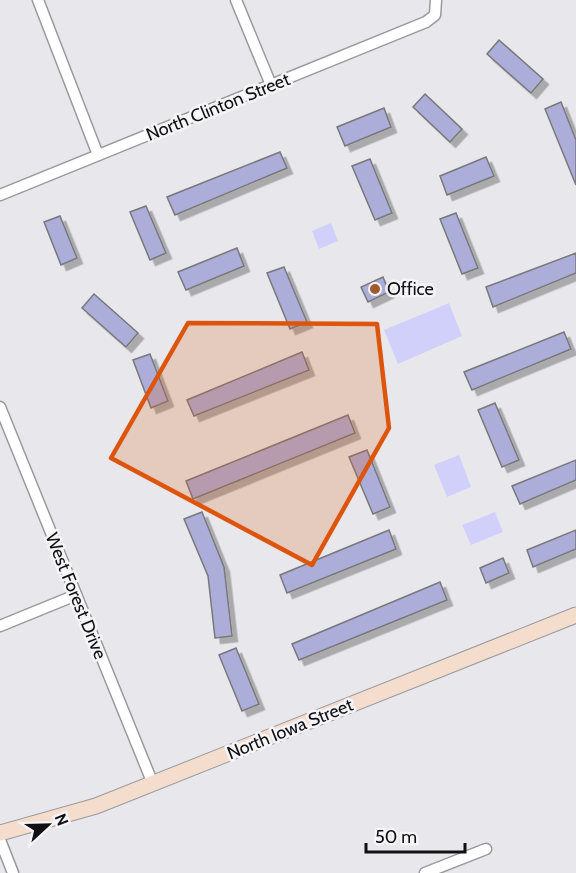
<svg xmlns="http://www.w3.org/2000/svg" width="576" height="873" font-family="Cabin,sans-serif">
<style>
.green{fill:#d0d0fb}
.building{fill:#adadd9;stroke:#78787b;stroke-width:1.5;filter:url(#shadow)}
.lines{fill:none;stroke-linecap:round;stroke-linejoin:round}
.street-casing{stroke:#9a9a9d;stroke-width:13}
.secondary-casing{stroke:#9a9a9d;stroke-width:17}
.street{stroke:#fff;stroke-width:10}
.secondary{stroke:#f5ddce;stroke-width:15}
.marked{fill:#dd550c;fill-opacity:0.2;stroke:#dd550c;stroke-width:4.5;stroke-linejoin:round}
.poi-dot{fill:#9f5a2e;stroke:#f5f5f9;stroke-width:2}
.labels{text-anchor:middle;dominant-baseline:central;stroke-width:5;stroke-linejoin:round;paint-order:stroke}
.street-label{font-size:18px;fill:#101011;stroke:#f5f5f9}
.poi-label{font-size:18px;fill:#101011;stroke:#f5f5f9;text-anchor:start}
</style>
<defs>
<filter id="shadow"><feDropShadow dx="5.5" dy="5.5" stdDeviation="0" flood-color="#0004"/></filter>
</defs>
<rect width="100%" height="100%" fill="#e8e8ec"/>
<!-- green -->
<g class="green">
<polygon points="331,223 338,241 319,249 312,231"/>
<polygon points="449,303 462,336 398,364 384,330"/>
<polygon points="459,455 471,487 447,497 434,465"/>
<polygon points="495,512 503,532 471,545 462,525"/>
</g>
<!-- building -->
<g class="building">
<polygon points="499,40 543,79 531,93 487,54"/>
<polygon points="425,94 462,129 450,142 413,107"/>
<polygon points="561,102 576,140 576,185 545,109"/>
<polygon points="384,108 391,127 345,146 337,127"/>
<polygon points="280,152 287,168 175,215 167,197"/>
<polygon points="486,157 494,176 447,195 440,176"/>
<polygon points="370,159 392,213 375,220 352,166"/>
<polygon points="146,206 166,253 150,260 130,212"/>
<polygon points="456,213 478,268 462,274 440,219"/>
<polygon points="60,216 77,258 61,265 44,222"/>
<polygon points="237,248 244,266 186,290 178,272"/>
<polygon points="576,253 576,273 493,307 486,287"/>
<polygon points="284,267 307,322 290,329 267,273"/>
<polygon points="383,277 389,292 368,302 361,287"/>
<polygon points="94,294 138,333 126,347 82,308"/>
<polygon points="564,332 571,349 472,390 464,372"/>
<polygon points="302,352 309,370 194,416 187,400"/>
<polygon points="150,354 168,401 151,408 133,360"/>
<polygon points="495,403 519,460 502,467 478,410"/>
<polygon points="348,415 355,433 193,499 186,481"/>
<polygon points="367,450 390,507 373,514 349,457"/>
<polygon points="576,460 576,480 520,504 512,486"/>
<polygon points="202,512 224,567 232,636 215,638 208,576 184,519"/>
<polygon points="389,530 396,549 287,593 280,575"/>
<polygon points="576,530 576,549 533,567 527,550"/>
<polygon points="503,558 509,573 486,583 480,568"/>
<polygon points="440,582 447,600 299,660 292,644"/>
<polygon points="236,648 259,704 242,711 219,655"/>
</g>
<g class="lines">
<!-- street casing -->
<g class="street-casing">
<g id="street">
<polyline points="38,0 98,155"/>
<polyline points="236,0 271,85"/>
<polyline points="0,195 426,22 435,15 436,0"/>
<polyline points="0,407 153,784"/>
<polyline points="0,626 76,595"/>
<polyline points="0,840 13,873"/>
<polyline points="425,873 486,849"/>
</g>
</g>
<!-- secondary casing -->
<g class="secondary-casing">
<polyline id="secondary" points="0,833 96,806 576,615"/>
</g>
<!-- street -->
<use href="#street" class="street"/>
<!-- secondary -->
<use href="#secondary" class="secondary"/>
</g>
<!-- marked area -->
<path class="marked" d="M 188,323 L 377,324 L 389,428 L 312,565 L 111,458 Z"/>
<!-- markers -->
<circle class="poi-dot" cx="375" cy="289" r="6"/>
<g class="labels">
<!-- street labels -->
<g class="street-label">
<text transform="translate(218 107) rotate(-22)">North Clinton Street</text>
<text transform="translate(76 596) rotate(68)">West Forest Drive</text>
<text transform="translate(290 729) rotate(-22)">North Iowa Street</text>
</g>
<!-- poi labels -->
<g class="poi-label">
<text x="387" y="289">Office</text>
</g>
</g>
<!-- north arrow -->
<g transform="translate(48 825) rotate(68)" stroke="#f5f5f9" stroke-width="4.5" paint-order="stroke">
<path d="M0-4.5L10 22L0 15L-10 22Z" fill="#101011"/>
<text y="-9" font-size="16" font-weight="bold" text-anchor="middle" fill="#101011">N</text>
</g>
<!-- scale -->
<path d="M366 843v9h99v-9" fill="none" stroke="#101011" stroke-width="3"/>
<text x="375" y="843" font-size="18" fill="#101011" stroke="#f5f5f9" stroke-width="4.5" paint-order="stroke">50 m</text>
</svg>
